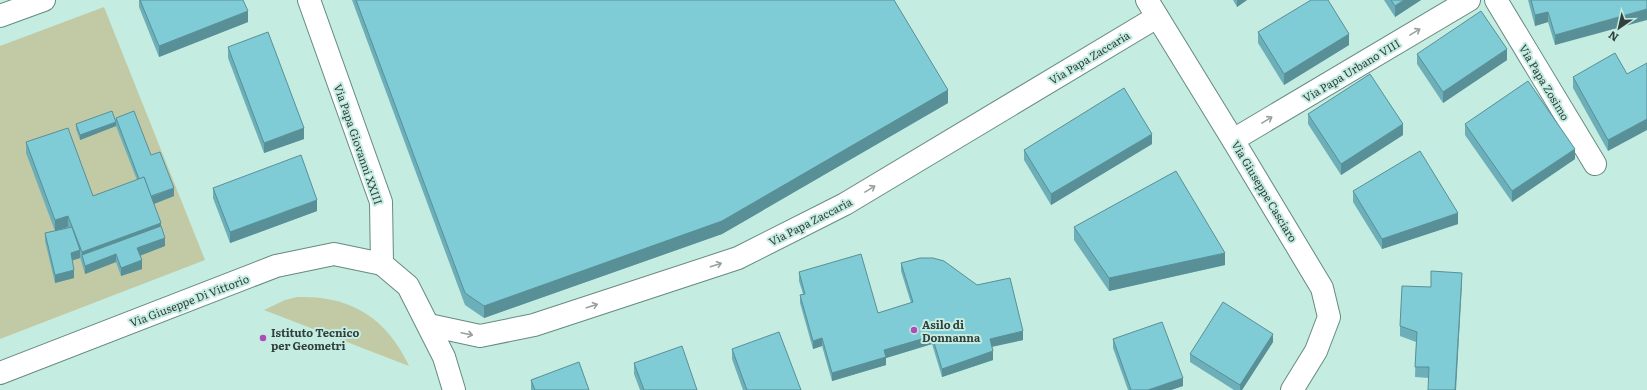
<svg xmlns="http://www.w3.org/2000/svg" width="1647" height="390" font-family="Literata,serif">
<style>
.green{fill:#c1caa5}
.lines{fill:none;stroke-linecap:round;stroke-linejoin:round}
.street-casing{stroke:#668a81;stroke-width:24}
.street{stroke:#fff;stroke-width:22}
.wall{fill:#6dafb9;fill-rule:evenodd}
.shaded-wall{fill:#598f96}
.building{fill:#7fccd7;stroke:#598f96}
.oneway{stroke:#98a09e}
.poi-dot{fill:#af4db5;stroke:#c4ece1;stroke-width:1.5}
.labels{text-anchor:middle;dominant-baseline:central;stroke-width:4;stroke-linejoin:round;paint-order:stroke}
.street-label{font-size:11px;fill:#31403c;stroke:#c4ece1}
.poi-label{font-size:11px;font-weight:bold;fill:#31403c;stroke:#c4ece1;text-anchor:start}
</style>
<rect width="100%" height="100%" fill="#c4ece1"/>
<!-- green -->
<g class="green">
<polygon points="104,7 205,260 0,339 0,46"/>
<path d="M 297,297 C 350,295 387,318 409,366 L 264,310 L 285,300 Z"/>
</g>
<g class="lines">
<!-- street casing -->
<g class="street-casing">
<g id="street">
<polyline points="309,0 381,202 382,264 408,286 444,357 454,390"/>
<polyline points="1147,0 1233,140 1322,288 1329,317 1316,351 1292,390"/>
<polyline points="1496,0 1595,164"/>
<polyline points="0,16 44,0"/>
<polyline points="1233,140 1469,0"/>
<polyline points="429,325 480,336 534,325 738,258 845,204 1157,17"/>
<polyline points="0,373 276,266 334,254 382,264"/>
</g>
</g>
<!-- street -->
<use href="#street" class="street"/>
</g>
<!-- wall -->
<g class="wall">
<polygon points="139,0 243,0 248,22 159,57 139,7"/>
<polygon points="352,0 894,0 948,103 722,234 484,318 465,305"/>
<polygon points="1233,0 1247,0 1237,7"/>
<polygon points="1384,0 1421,0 1395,17"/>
<polygon points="1528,0 1647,0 1555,45 1548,22 1535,26"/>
<polygon points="1258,32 1349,45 1284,85 1258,43"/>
<polygon points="228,47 304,139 264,153 228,58"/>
<polygon points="1417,54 1507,60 1443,103 1417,64"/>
<polygon points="1627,74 1608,151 1573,88 1573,77"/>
<polygon points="1308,114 1403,135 1341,175 1308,124"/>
<path d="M 116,118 L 151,155 L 174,196 L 154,204 L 161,226 L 165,246 L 140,255 L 142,269 L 121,276 L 116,262 L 85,274 L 80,257 L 80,258 L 72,260 L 74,278 L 55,283 L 45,241 L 45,233 L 55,231 L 26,153 L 26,142 L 93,196 L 137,180 L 116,126 L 80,140 L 76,129 L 76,124 L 116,122 ZM 68,227 L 69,228 L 58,230 Z"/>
<polygon points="1465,124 1575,159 1512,202 1465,135"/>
<polygon points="1152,144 1051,205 1024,160 1024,150"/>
<polygon points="213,188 317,211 230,243 213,198"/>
<polygon points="1353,191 1458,224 1382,249 1353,202"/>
<polygon points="1074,227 1225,265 1109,291 1074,240"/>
<polygon points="901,263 1023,340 992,347 993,360 942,377 932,344 886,358 886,365 832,381 822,346 813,349 800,303 800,295 803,294 799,281 799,272 878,313 911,303 901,271"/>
<polygon points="1462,283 1429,378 1415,377 1416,342 1400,336 1400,326 1431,287"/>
<polygon points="1113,339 1183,386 1171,390 1128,390 1113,348"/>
<polygon points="1273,342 1242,390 1234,390 1190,362 1190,354"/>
<polygon points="732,349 801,390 743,390 732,359"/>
<polygon points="634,363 697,390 640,390 634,374"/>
<polygon points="531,380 589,390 531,390"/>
</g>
<!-- shaded-wall -->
<g class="shaded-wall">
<polygon points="1237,0 1247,0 1237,7"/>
<polygon points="1404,0 1421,0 1395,17 1395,6"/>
<polygon points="1647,9 1647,20 1555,45 1555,35"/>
<polygon points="248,11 248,22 159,57 159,46"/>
<polygon points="1548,12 1548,22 1535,26 1535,15"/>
<polygon points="1349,34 1349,45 1284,85 1284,74"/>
<polygon points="1507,49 1507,60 1443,103 1443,92"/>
<polygon points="948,90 948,103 722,234 484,318 484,306"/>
<polygon points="1647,119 1647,130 1608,151 1608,140"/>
<polygon points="116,122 116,126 80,140 80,135"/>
<polygon points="1403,124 1403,135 1341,175 1341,164"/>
<polygon points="304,128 304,139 264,153 264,143"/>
<polygon points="1152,134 1152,144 1051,205 1051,194"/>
<polygon points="1575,149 1575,159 1512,202 1512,191"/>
<polygon points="174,188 174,196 151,205 151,197"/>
<polygon points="317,200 317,211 230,243 230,232"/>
<polygon points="1458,213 1458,224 1382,249 1382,239"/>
<polygon points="68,216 68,227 55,231 55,220"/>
<polygon points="161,223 161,234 82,255 82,252"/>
<polygon points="165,238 165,246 137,257 137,248"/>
<polygon points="80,250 80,258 71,261 71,253"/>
<polygon points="1225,253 1225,265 1109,291 1109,278"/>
<polygon points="116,254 116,262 85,274 85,266"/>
<polygon points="142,260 142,269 121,276 121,268"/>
<polygon points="74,270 74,278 55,283 55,275"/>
<polygon points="1462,273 1462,283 1456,390 1455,390"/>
<polygon points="1023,331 1023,340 990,347 990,339"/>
<polygon points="1273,334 1273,342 1242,390 1240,390 1240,385"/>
<polygon points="932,336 932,344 886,358 886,365 832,381 832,373 884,350"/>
<polygon points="822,338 822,346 813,349 813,341"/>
<polygon points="993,351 993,360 942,377 942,369"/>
<polygon points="1183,378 1183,386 1171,390 1148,390"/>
</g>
<!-- building -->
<g class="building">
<polygon points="140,0 243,0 248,11 159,46"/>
<polygon points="356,0 894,0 948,90 722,221 484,306 465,293"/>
<polygon points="1311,0 1328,0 1349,34 1284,74 1258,32"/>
<polygon points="1391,0 1404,0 1395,6"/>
<polygon points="1531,0 1647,0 1647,9 1555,35 1548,12 1535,15"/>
<polygon points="1481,11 1507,49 1443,92 1417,54"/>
<polygon points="268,32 304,128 264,143 228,47"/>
<polygon points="1615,53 1627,74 1647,63 1647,119 1608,140 1573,77"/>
<polygon points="1370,74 1403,124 1341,164 1308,114"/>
<polygon points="1528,81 1575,149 1512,191 1465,124"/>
<polygon points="1124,88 1152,134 1051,194 1024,150"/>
<polygon points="112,111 116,122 80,135 76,124"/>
<polygon points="134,111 151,155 160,152 174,188 151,196 144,177 139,179 116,118"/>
<polygon points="68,128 93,196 144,177 161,223 82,252 68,216 55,220 26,142"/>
<polygon points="1420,151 1458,213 1382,239 1353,191"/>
<polygon points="301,155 317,200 230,232 213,188"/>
<polygon points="1176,171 1225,253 1109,278 1074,227"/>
<polygon points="161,226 165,238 137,248 142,260 121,268 116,254 85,266 82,255"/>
<polygon points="72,227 80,250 71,253 74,270 55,275 45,233"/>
<polygon points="861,254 878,313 913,302 901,263 920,258 933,258 944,261 977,285 1010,278 1023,331 990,339 993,351 942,369 932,336 884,350 886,357 832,373 822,338 813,341 800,295 805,294 799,272"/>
<polygon points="1431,271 1462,273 1455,390 1428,390 1429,367 1415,367 1417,332 1400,326 1402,286 1431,287"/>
<polygon points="1223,302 1273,334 1240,385 1190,354"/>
<polygon points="1162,322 1183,378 1148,390 1131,390 1113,339"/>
<polygon points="779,332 801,390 747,390 732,349"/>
<polygon points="682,346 697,390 644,390 634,363"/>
<polygon points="579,362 589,390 535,390 531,380"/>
</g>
<!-- one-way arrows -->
<defs><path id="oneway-shaft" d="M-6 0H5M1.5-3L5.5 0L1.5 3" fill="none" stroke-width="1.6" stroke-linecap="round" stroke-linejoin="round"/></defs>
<g class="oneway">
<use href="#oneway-shaft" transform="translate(1415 32) rotate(-31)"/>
<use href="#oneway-shaft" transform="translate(1267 120) rotate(-31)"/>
<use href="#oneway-shaft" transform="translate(870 189) rotate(-31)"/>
<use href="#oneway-shaft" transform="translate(716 265) rotate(-18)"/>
<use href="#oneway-shaft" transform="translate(592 306) rotate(-18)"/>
<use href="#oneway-shaft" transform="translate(467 334) rotate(12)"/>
</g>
<!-- markers -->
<g class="poi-dot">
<circle cx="914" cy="330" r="4"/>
<circle cx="263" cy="338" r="4"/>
</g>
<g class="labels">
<!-- street labels -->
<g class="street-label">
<text transform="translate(1089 57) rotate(-31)">Via Papa Zaccaria</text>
<text transform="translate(1351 70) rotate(-31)">Via Papa Urbano VIII</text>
<text transform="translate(1545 82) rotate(59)">Via Papa Zosimo</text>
<text transform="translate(359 144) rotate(71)">Via Papa Giovanni XXIII</text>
<text transform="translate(1265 191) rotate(59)">Via Giuseppe Casciaro</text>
<text transform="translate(810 221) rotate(-27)">Via Papa Zaccaria</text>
<text transform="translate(189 300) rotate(-21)">Via Giuseppe Di Vittorio</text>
</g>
<!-- poi labels -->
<g class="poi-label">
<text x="922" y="324">Asilo di<tspan x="922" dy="13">Donnanna</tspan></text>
<text x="271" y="332">Istituto Tecnico<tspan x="271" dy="13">per Geometri</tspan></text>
</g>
</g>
<!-- north arrow -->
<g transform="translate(1619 28) rotate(214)" stroke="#c4ece1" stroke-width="3" paint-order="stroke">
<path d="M0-3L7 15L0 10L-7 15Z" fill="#31403c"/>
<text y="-6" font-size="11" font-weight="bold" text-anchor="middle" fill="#31403c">N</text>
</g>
</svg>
